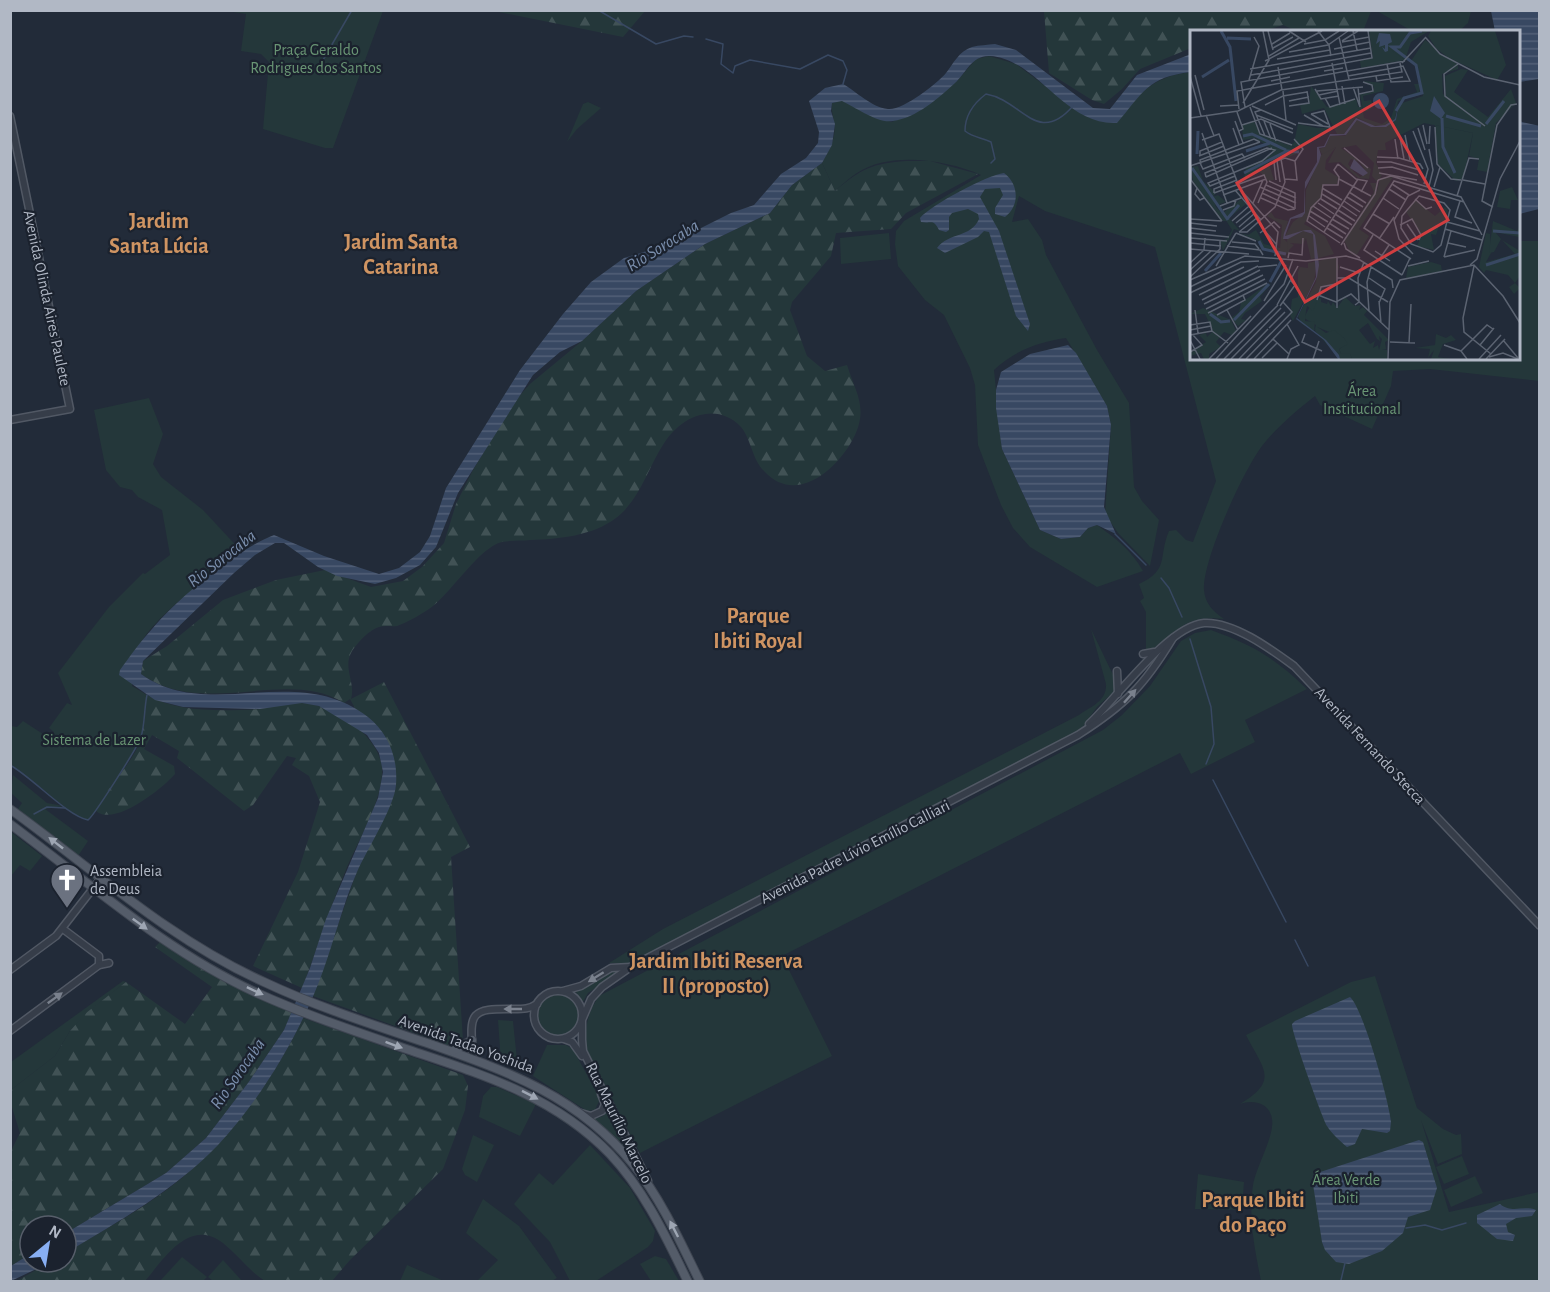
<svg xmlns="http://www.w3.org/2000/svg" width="1550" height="1292" font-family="'Alegreya Sans',sans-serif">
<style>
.green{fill:#24373a}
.forest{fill:url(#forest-firs)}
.water{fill:url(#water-rules)}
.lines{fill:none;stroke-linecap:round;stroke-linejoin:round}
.stream{stroke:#384862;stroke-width:1.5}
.minor-casing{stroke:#515864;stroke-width:9}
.major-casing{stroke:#3f4652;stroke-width:10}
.minor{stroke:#363d49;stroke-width:6}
.major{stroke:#545c69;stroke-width:8}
.oneway{fill:#7a818d}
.oneway2{fill:#9ea6b3}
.labels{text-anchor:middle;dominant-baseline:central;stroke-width:4.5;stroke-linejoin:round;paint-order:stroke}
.park-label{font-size:16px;fill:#699574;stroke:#1b222e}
.street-label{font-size:16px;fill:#b1b8c5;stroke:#1b222e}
.poi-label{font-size:16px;fill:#b1b8c5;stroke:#1b222e;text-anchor:start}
.water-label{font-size:18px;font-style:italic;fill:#7a8eac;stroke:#1b222e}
.district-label{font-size:22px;font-weight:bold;fill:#cf9462;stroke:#1b222e}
.inset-river{fill:none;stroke:#384862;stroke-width:3}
.inset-road{fill:none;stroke:#5b6371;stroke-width:1.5}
.view{fill:#d03e40;fill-opacity:0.15;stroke:#d03e40;stroke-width:3}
.inset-edge{fill:none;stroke:#b1b8c5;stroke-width:3}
</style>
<defs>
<pattern id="forest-firs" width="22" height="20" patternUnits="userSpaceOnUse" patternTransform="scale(1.5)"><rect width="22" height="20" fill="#24373a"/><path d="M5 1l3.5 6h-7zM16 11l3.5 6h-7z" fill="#415255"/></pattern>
<pattern id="water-rules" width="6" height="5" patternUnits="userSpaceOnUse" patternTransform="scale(1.5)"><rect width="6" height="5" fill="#384862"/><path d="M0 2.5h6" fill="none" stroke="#526077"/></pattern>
</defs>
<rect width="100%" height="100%" fill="#222b39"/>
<!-- green -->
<g class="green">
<polygon points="227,11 383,11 333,148 325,148 263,129 269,62 261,54 241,51 246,14"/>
<polygon points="1377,11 1471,11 1468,23 1458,32 1412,31"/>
<path d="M 989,56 L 1016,64 L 1085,116 L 1124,114 C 1140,89 1161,75 1191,72 L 1192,358 L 1518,358 L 1519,241 L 1539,241 L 1539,381 L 1430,369 L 1393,371 L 1391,386 L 1372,429 L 1320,405 L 1315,396 C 1296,411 1277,427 1262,446 C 1243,471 1202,561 1204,590 C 1205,604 1214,612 1224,619 C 1181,614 1178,634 1146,653 L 1146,612 L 1140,601 L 1144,598 L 1139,584 C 1170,570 1158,556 1169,531 L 1176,530 L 1186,540 L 1193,542 L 1216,481 L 1155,247 L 1045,211 L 1019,196 L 1012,222 L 1028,219 L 1042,240 L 1046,255 L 1097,350 L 1129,403 L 1134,487 L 1142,501 L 1159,520 L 1150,566 L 1118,533 L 1105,514 L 1111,425 L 1107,406 L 1066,338 C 1038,342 1014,351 994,370 L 1002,449 L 1040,530 L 1061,539 L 1080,537 L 1088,528 L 1097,525 C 1117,539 1131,550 1143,571 L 1097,587 L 1030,547 L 1013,528 L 1001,505 L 978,445 L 975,385 L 970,368 L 944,315 L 925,300 L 898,266 L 895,244 L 896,231 L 904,221 L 981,175 C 947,160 890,151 857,173 C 849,178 842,185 835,191 L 822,163 C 829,150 837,137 834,122 C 833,115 831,110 832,103 L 842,100 L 874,117 L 892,122 L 957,81 L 976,59 Z"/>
<polygon points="588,102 601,108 577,129 567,142 583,104"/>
<polygon points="889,233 891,259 841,264 840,238"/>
<path d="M 149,398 L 163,434 L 153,464 L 161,477 L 203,510 L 242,552 C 214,574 151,617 138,649 C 133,660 133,674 132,686 L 147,695 C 144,709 145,724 141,737 C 138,747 94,817 88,820 C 66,814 34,778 11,765 L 11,726 L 17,727 L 23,721 L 49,738 L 54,732 L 49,728 L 67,703 L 72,705 L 58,673 L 109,607 L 143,573 L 145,574 L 170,555 L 162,510 L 138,497 L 132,490 L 120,487 L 106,470 L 94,410 Z"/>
<path d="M 1091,629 L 1115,679 L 1116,690 L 1097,707 L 1082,728 L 1048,748 L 634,963 L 588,993 L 583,1002 L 575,991 L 628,963 L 609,963 L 663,929 L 1079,715 C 1092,706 1107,701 1106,684 Z"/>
<path d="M 1211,630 C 1253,645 1275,658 1307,689 L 1245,720 L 1255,742 L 1191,774 L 1180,753 L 782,956 L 832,1056 L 640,1153 L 586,1048 C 585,1027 587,1013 599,996 L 1103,730 L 1122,715 L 1150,686 L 1181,641 L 1195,633 Z"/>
<polygon points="13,775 47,803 64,806 45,809 88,841 78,856 18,809 22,803 11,793"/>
<polygon points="10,831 42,856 30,871 20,865 11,876"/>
<path d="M 1375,976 L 1417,1108 L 1443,1129 L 1456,1135 L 1461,1134 L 1462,1154 L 1438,1164 L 1421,1120 L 1449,1212 L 1539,1192 L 1539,1281 L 1261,1281 C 1255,1250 1248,1218 1253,1185 C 1256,1167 1275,1135 1272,1119 C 1270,1103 1253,1099 1240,1104 C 1280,1080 1263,1069 1246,1035 L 1351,982 Z"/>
<polygon points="123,981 126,982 87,1013 70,1031 55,1056 11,1090 11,1096 11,1062"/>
<circle cx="558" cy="1015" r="20"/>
<polygon points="498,1020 513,1021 518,1070 501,1063"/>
<polygon points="547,1045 566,1045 573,1049 600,1099 595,1110 587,1111 533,1076"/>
<polygon points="491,1087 497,1087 536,1104 520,1136 479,1117 483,1096"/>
<polygon points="607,1108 633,1156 594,1119 603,1116"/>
<polygon points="473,1135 494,1145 477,1182 465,1175 462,1169"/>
<polygon points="590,1145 630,1188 655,1231 653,1241 648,1247 596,1281 570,1281 550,1242 514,1204 539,1173 553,1185"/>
<polygon points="1462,1156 1469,1174 1444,1184 1436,1167"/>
<polygon points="1198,1174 1244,1182 1242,1210 1195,1209"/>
<polygon points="1475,1176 1483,1193 1451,1207 1444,1190"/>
<polygon points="483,1199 519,1226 557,1278 550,1282 477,1281 498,1260 466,1233"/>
<polygon points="655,1256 666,1259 679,1281 651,1281 640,1264"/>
<polygon points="182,1257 207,1277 203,1281 160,1281"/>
<polygon points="223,1260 242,1281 213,1281 208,1277"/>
<polygon points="407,1265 444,1281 400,1281"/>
</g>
<!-- forest -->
<g class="forest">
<polygon points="494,11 645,10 645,11 623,37"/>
<polygon points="1044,11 1044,10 1371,11 1363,31 1297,31 1283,25 1263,31 1192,32 1191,48 1140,69 1122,89 1104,104 1092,100 1049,73"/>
<path d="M 907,161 L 930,161 L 978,174 L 906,213 L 891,229 L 836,233 L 831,256 L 792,302 L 790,310 L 807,356 L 825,371 L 847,365 C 855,391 868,407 855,435 C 840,467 797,507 764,471 C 752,459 751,439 741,427 C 730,415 715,411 700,415 C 652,429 653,490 616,518 C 592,536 559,539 530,540 C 521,541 511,540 502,542 C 480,547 453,590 433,606 C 424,613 408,622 397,626 C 391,627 385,625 379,627 C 369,630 358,642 352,651 C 342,668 356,682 351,699 L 384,682 L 470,847 L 451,857 L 463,1041 L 460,1045 L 450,1046 L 313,996 L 357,871 L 396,787 L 368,717 L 356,710 L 350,699 L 344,703 C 286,667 204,719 141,674 L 143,661 L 167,646 L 223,600 L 276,580 L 325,570 L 371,587 L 403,581 L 422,567 L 444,543 L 456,504 L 473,470 L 515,401 L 530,384 L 582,341 L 636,291 L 705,244 L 770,213 L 792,185 L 822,163 L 835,191 C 861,169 873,163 907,161 Z"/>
<path d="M 147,695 C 178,713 224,711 259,709 C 273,707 286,703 300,703 C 332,703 385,738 382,774 C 380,806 357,842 345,872 C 329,910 317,950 302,988 L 253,966 L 298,872 L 320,802 L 309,776 L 292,765 L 296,758 L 287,756 L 253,805 L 244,811 L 177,758 L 179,751 L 152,735 L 144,749 L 174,766 L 175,774 C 162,789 114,827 96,811 C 107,785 133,765 141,738 C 145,724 144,709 147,695 Z"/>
<polygon points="160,942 225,981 292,1011 284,1030 248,1083 206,1138 166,1173 66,1233 66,1226 30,1226 30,1254 11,1266 10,1153 20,1133 11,1104 11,1090 55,1056 70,1031 86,1013 126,982 185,1024 212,987 155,947"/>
<path d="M 303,1018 L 463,1075 L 468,1086 L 465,1110 L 443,1169 L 350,1260 L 332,1281 L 265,1281 C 249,1271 238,1255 223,1243 C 189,1217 164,1259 145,1281 L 15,1282 L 50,1262 L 66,1262 L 66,1253 C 105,1229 147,1207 182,1178 C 232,1135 275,1078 303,1018 Z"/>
</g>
<!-- water -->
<g class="water">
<polygon points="1491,11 1539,11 1539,79 1519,82 1518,32 1495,31"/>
<path d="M 995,44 L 1016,50 L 1093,108 L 1110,109 L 1137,75 L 1191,54 L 1191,72 C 1147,77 1143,93 1117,123 C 1064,126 1038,59 990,56 C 972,55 966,73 955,83 C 939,98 916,118 893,121 C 878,124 855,107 842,101 L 832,103 L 831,111 L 835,124 L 832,145 L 822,163 L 792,185 L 770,213 L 705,244 L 636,291 L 582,341 L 560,352 L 533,375 L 458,493 L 436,547 L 420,565 L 396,578 L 375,584 L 337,576 L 318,567 L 284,543 L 275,543 L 255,555 L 234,573 L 143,661 L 141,674 C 209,723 296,661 368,717 C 389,734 398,758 396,785 C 394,808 367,849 357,872 C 343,904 335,938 323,971 C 301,1032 262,1098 218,1145 C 175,1190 119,1221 66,1253 L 66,1233 L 166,1173 L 206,1138 L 248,1083 L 284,1030 L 310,968 L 326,919 L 378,798 L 383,772 L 379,753 L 367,735 L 319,706 L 302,703 L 260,709 L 183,707 L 155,700 L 119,675 L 120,670 C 130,656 141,641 152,629 C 178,598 237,549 274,535 L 324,556 L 379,574 L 399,568 L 420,552 L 430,536 L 446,488 L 520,370 L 563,314 L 591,282 L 624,258 L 667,245 L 731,213 L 754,205 L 781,174 L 806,158 L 818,143 L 819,132 L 809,101 L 825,88 L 843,84 C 857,92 871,107 888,109 C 902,111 937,84 946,73 C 953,64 959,51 972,47 C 979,45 988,45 995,44 Z"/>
<polygon points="1518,119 1522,122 1540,126 1539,209 1519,214"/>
<path d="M 1004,173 C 1019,184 1020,206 1005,217 L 995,214 L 995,208 L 1003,195 L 1000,188 L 985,189 L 980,197 L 999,231 L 1030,324 L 1028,331 L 1016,316 L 989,232 L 984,231 L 978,237 L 945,253 L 937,248 C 949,232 971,238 979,219 L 978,214 L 968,209 L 952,213 L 949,217 L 949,230 L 946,232 L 939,230 C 933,218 932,224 921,222 L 920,218 C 931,205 987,175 1004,173 Z"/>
<polygon points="1068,345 1076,353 1107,406 1111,425 1104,507 1116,534 1097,525 1088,528 1080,537 1061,539 1040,530 1002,449 996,408 996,390 1001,372 1030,354"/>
<path d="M 1350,997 C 1363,1008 1389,1101 1391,1122 L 1390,1131 L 1387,1133 L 1362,1129 L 1355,1144 L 1347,1147 C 1340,1141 1332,1134 1327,1126 C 1322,1117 1291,1031 1292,1024 L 1295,1021 Z"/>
<polygon points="1419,1140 1423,1142 1437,1188 1430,1210 1408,1217 1403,1233 1382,1251 1349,1264 1336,1262 1325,1250 1322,1242 1312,1178 1314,1174"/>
<path d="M 1500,1204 C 1512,1214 1523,1205 1536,1210 L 1532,1216 L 1516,1218 L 1506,1224 L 1508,1232 L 1515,1235 L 1513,1241 L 1497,1239 L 1477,1223 L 1477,1215 Z"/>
<polygon points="30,1254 30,1262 51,1262 11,1281 11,1266"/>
</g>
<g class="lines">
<!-- stream -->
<g class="stream">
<polyline points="598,10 656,44 684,36 693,37"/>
<polyline points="706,39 723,44 721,64 733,73 735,66 750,60 800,69 828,55 843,61 847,70 843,84"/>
<polyline points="316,72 352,10"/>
<path d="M 991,163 L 995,159 L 991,142 C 981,137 974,138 965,131 C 965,116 974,103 986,94 C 1022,100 1037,147 1073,106"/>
<polyline points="1115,534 1146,565"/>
<polyline points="1161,578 1169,588 1182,617"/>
<polyline points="1190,639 1211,707 1214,744 1206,764"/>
<path d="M 10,765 C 33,778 66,815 88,820 C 93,817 138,747 141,737 C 145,724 144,709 147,695"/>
<polyline points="1213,780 1286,922"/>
<polyline points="34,814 47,807 65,808"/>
<polyline points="1295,940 1308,966"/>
<polyline points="1406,1228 1425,1225 1442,1230 1466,1223"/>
<polyline points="1341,1280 1345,1263"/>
</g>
<!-- minor casing -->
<g class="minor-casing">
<g id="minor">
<polyline points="10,116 70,409 10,420"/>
<polyline points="1143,654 1154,652"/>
<polyline points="1117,671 1118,694"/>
<path d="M 1089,724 C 1117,698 1168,626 1204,623 C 1233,621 1272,650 1294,666 L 1540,926"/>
<polyline points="63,929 99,956 99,965"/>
<polyline points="10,970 56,936 101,878"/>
<circle cx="558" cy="1015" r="24"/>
<polyline points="563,991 581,986 611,968 631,967"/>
<polyline points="10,1031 99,965 109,963"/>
<polyline points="564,1039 572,1042 582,1056"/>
<path d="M 473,1059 C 470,1014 467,1008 514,1009 C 523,1009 530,1009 537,1004"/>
<polyline points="581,1113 591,1116 602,1111 605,1104 601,1094"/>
<path d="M 648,1181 L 583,1051 L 582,1040 L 582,1020 L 591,999 L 602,987 L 632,966 L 1078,735 C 1125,705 1144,686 1173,638"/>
</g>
</g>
<!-- major casing -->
<g class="major-casing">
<g id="major">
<path d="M 10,809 C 93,869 170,940 264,982 C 317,1007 374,1025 430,1044 C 509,1072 578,1096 633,1164 C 661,1199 680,1241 700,1282"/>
<path d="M 10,824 C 91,884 165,951 257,993 C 308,1016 363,1034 415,1052 C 487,1076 556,1098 610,1154 C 645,1191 666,1237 688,1282"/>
<polyline points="453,1051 472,1040"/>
</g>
</g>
<!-- minor -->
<use href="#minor" class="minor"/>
<!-- major -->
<use href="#major" class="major"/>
</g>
<!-- one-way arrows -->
<defs><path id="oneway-solid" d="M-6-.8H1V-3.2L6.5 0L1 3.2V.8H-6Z" transform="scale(1.5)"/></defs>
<g class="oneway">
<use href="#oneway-solid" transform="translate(1130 696) rotate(-48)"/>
<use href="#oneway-solid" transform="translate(596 977) rotate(148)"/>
<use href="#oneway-solid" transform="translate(55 998) rotate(-36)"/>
<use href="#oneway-solid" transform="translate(513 1009) rotate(-180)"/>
</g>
<g class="oneway2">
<use href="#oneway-solid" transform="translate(56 843) rotate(-142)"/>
<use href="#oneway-solid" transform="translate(140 924) rotate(36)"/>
<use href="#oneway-solid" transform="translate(255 991) rotate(25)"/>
<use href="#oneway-solid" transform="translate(394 1045) rotate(20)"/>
<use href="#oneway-solid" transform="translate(530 1095) rotate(27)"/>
<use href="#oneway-solid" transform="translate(674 1229) rotate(-117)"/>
</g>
<!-- icons -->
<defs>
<g id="church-pin" transform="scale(1.725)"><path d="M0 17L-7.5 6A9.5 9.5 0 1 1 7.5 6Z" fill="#6b7280" stroke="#1b222e"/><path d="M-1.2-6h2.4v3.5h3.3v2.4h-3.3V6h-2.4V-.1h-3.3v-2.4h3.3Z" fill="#fff"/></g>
</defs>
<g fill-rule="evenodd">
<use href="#church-pin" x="67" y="880"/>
</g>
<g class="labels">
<!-- park labels -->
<g class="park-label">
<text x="316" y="50">Praça Geraldo<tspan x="316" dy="18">Rodrigues dos Santos</tspan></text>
<text x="1362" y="391">Área<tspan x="1362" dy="18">Institucional</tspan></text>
<text x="94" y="740">Sistema de Lazer</text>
<text x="1346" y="1180">Área Verde<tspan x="1346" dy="18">Ibiti</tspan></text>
</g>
<!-- street labels -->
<g class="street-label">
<text transform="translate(47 298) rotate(78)">Avenida Olinda Aires Paulete</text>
<text transform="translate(1370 746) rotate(47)">Avenida Fernando Stecca</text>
<text transform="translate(855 852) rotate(-27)">Avenida Padre Lívio Emílio Calliari</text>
<text transform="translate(466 1044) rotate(20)">Avenida Tadao Yoshida</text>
<text transform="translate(619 1123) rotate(64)">Rua Maurílio Marcelo</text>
</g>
<!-- poi labels -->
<g class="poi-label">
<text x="90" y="871">Assembleia<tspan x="90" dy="18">de Deus</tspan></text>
</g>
<!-- water labels -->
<g class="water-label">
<text transform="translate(663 246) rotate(-32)">Rio Sorocaba</text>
<text transform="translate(222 559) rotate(-38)">Rio Sorocaba</text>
<text transform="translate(238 1074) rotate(-55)">Rio Sorocaba</text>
</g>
<!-- district labels -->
<g class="district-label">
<text x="159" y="221">Jardim<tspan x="159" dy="25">Santa Lúcia</tspan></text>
<text x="401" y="242">Jardim Santa<tspan x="401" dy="25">Catarina</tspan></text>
<text x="758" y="616">Parque<tspan x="758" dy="25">Ibiti Royal</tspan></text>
<text x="716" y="961">Jardim Ibiti Reserva<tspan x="716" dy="25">II (proposto)</tspan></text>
<text x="1253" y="1200">Parque Ibiti<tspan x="1253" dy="25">do Paço</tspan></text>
</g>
</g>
<!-- overview -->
<g transform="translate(1190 30)">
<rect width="330" height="330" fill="#222b39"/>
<path d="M 179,1 L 228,1 L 218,3 L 209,16 L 201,17 L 215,30 L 171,38 L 170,31 L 183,28 ZM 241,1 L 305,1 L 316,35 L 307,50 L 250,24 L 238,6 ZM 235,10 L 268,35 L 268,39 L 252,44 L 253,64 L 296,96 L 256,66 L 255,46 L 271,39 L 278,40 L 264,62 L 298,87 L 321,59 L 326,73 L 306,93 L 297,142 L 287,140 L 289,129 L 279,126 L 283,103 L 234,93 L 195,113 L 196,120 L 188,120 L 186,133 L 192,145 L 187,152 L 182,146 L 184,133 L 166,115 L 151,118 L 181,139 L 179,149 L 168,148 L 150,132 L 138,133 L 146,117 L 133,126 L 129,119 L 135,117 L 140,106 L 155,106 L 167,90 L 181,97 L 196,96 L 206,88 L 209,74 L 233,66 L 228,37 L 221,31 ZM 161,129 L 170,132 L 177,143 L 170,147 L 163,141 L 158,134 ZM 173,51 L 194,53 L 193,61 L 173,66 L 174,71 L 181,70 L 183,77 L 177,81 L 173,81 L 170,64 L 183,62 L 184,57 ZM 108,94 L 127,98 L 139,98 L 107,118 L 99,115 L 104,113 ZM 77,127 L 84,150 L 78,151 L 70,142 L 54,149 L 56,138 ZM 203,147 L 169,199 L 179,206 L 166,226 L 161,224 L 154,210 L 184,162 L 180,153 L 186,153 L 187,162 L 190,148 ZM 322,157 L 328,170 L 321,170 L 320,179 L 307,177 L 310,161 ZM 28,165 L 36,172 L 30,174 L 34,182 L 51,169 L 56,174 L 39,188 L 50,201 L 44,199 L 33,221 L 30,211 L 37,209 L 42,200 L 24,171 L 22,167 ZM 225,170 L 245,186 L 255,177 L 258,180 L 255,194 L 250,193 L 246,205 L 241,204 L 244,220 L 227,216 L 232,205 L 216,182 ZM 81,182 L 85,188 L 98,191 L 93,208 L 99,214 L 99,223 L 94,225 L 99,228 L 73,219 L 69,211 L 49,203 L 58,205 L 66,200 L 74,214 L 90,218 L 92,195 L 77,186 ZM 296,203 L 300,204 L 301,223 L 296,232 L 325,224 L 312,210 L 330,221 L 330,246 L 325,253 L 330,258 L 324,264 L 319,257 L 325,253 L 318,245 L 296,240 L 294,243 L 289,237 ZM 241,232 L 251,235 L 252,241 L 216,248 L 218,237 ZM 77,254 L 81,254 L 70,267 L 72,271 L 55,283 L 51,289 L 56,290 L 48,296 L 41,288 L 49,282 L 51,273 ZM 126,264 L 126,270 L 131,268 L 131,272 L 137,274 L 138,271 L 141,276 L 143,272 L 147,278 L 155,267 L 165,276 L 171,275 L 169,280 L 173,277 L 177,281 L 174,285 L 199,310 L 195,312 L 196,319 L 192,319 L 197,320 L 197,329 L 162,329 L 160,324 L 151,324 L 149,319 L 157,314 L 154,308 L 127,297 L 124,301 L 126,295 L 114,288 ZM 178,293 L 187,309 L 190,311 L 189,306 L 192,309 L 189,320 L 188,315 L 183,318 L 185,311 L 180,314 L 169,300 ZM 13,278 L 41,290 L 46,301 L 42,305 L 34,302 L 26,312 L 31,317 L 19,324 L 19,329 L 14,329 L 11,323 L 0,326 L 0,322 L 16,312 L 9,305 L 16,303 L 17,307 L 23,301 L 15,284 L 0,284 Z" fill="#24373a" fill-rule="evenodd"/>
<path d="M 239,1 L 221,12 L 215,30 L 201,20 L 218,3 ZM 224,54 L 229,54 L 230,65 L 208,71 L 205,89 L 195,95 L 184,96 L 166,87 L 154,104 L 147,104 L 134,78 L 112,84 L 110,75 L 119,73 L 121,56 L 137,77 L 166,69 L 168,77 L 172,75 L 174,88 L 192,94 L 201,88 L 207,69 L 227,62 ZM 64,91 L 70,105 L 107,118 L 106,124 L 82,134 L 77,127 L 84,123 L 79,117 L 65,108 L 53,110 L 52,96 ZM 245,95 L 283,103 L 273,149 L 266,151 L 248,134 ZM 146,117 L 136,130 L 135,139 L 148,147 L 147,154 L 133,154 L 132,165 L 114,194 L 135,206 L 144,224 L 128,228 L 121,200 L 95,206 L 103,192 L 115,183 L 116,160 L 131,125 ZM 8,136 L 13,151 L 26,163 L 23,167 L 26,177 L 39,191 L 33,191 L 3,151 L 1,137 ZM 303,191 L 327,201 L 330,196 L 330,220 L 329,207 L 305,202 L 311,209 L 304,222 L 299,223 ZM 113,201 L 123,204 L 127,228 L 121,229 L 116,208 L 113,214 L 100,213 L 104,215 L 98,221 L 97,209 ZM 146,227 L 149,237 L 145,254 L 133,256 L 123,281 L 117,276 L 116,281 L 115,291 L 125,292 L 124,301 L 112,294 L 108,286 L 126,252 L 128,231 ZM 127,231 L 124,252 L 103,291 L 100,285 L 102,269 L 108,267 L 108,242 L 110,237 L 118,238 L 118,233 ZM 126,296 L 136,303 L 144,300 L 154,308 L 158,314 L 149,319 L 151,324 L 160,323 L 162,329 L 150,329 L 125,301 ZM 246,304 L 256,308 L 261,305 L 266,310 L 253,314 L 248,327 L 260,329 L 241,329 L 244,320 L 238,328 L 240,319 L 225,318 L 245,315 Z" fill="#24373a"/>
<path d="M 189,3 L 200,4 L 202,12 L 198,14 L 198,21 L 195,22 L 192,17 L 195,19 L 195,15 L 189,17 L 190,11 L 186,14 ZM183 71a8 8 0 1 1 16 0a8 8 0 1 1-16 0ZM 244,66 L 255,83 L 251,89 L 240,81 ZM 208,77 L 206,90 L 196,97 L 181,97 L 167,90 L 156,105 L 140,106 L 135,117 L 129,118 L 131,125 L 129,132 L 115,159 L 115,183 L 112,187 L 101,189 L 95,206 L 115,200 L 121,200 L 125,205 L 129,235 L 127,247 L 107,288 L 136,310 L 149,325 L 150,329 L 148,329 L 134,310 L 106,289 L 126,247 L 123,204 L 113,201 L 98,209 L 93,209 L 94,203 L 100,188 L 114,182 L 115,152 L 127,132 L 127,117 L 134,116 L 140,104 L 154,104 L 166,88 L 185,96 L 195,95 L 205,89 ZM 164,129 L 178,143 L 173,146 L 160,138 Z" fill="#384862"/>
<path class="inset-river" d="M 31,1 L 40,17 L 46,71M 37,8 L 61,9M 12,47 L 39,30M 206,81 L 214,68 L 232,63 L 226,35 L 202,17 L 210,17 L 220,3 L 232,1M 256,86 L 291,96M 252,88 L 253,117 L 265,143M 296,94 L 314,71M 53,106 L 62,104 L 96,120M 56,121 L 80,113M 7,124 L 8,101M 2,138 L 38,190M 54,143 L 97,121 L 109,122M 37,189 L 49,175M 303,201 L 330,203M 69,211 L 73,219 L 96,224M 296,235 L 330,224M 15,241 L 31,223M 80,252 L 92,230M 20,284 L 31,292 L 40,291M 44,290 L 79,254"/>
<path class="inset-road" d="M 78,1 L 83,20M 99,1 L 116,12M 128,1 L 139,15 L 141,26M 163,1 L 167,20M 236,8 L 250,24 L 294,47 L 330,55M 152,11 L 168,1M 152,12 L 179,7M 82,14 L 100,3M 114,14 L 135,10 L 149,1M 83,18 L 103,7M 144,19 L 180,12M 99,22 L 138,15 L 158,1M 79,26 L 109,8M 87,29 L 140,20M 75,31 L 132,1M 142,33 L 150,75M 212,33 L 236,7M 268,34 L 254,44 L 255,66 L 295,96M 88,37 L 92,60M 60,39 L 181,18M 134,41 L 153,38M 5,45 L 14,80M 61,45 L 181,23M 0,46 L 11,86M 158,46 L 198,39 L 213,36 L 220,51 L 201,52 L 198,39 L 197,34M 186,46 L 187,51 L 213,47M 159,49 L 157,41 L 215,31M 59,50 L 69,16 L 64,7M 81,51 L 100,47M 152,56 L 155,74M 330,56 L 330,99M 163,57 L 170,77 L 168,57M 125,59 L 131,69 L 149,66M 93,61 L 96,90M 127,61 L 173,57M 169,64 L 183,61 L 182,55 L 173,52M 129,65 L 148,61M 135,68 L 140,77 L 165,69M 99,71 L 119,67M 53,73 L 79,30 L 73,1M 75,75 L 93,66 L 117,62M 30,76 L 49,75M 62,76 L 106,95M 99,76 L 119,73 L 117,61M 55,77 L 51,52 L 182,28 L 178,1M 60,77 L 70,104 L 102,115M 49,79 L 47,61 L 157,41 L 149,7M 71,80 L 65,82 L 75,106M 47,82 L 53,99 L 49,101M 121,84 L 138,94M 16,85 L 24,106M 66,85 L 103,99M 114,85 L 133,96M 0,88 L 48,81 L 91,60 L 212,42 L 210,33M 45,91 L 53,113M 74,91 L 81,109M 108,93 L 140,97 L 134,81 L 121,84M 80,94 L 86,111M 52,95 L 71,89 L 103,103M 233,95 L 237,114M 245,97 L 247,134 L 261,149 L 271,150M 43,98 L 49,115M 228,98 L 235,120M 223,101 L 238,139 L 234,154M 12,103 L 37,173M 215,105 L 220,130M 210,107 L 214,129M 104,109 L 113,119 L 105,131M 205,109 L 208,129M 12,110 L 29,104 L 50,159 L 88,202 L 85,226M 239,114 L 240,96M 154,118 L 178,138M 10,125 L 10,121 L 32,112M 9,126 L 34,116M 187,127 L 209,128 L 230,134 L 233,139M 87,131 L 90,152M 187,132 L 201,132 L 230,140M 148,134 L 144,140 L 149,147 L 148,155 L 133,155 L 131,168 L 121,178 L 117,191 L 150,213M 148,134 L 166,149 L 177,151 L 171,162M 11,135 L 10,130 L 64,109 L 70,112M 11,135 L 13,139 L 52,124 L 55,128M 0,136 L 70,112M 1,136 L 1,150 L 32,191M 188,138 L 202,137 L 228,145M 189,143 L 227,150M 16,147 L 15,143 L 77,118 L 85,120 L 72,131 L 18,153 L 20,156 L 45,146M 16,147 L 82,118M 95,149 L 107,150 L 105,131M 149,149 L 181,166M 86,150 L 84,132 L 95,128 L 105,131M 188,150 L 201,146 L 271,167 L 292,205M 273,150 L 295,154M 79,151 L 105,163 L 105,179M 202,154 L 219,165M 76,155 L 106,168M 239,156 L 243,140 L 239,119M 70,157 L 106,173M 244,157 L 250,137M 7,158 L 5,164 L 10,170 L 14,168M 132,158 L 152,170M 199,159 L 216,170M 45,160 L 71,190M 159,162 L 176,173M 24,163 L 74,145 L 77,152 L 68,173M 24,163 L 24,159 L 47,150M 72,163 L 104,178M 132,164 L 150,175M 33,165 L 76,149M 229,166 L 254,173 L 260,180 L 251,215 L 243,222 L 221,214 L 211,198 L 212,186 ZM 267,166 L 279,128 L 289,129M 157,167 L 173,177M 71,168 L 98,180 L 105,179M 193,168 L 209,179M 131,169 L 147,179M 225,169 L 236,179 L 242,177M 154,171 L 170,182M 270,171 L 265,187 L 282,193M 63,173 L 73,150M 128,173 L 144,184M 151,175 L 167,186M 30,176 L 51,168M 123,176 L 141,188M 303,177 L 292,171 L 307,95 L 321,75 L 327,74M 33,180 L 44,176 L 46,170M 148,180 L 165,191M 120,181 L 138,192M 145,184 L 162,195M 183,184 L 200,194M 119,186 L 135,197M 0,189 L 32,191M 142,189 L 159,199M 42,191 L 59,176M 257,192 L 290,201M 0,193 L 27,196M 46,193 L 62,180M 139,193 L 156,204M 217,194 L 228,210M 210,195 L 222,189 L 231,205 L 229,210M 49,197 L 65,183M 0,198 L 26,201M 137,198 L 153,208M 255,199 L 292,210M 74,200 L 87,215M 49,202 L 57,202 L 85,177 L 95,152 L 91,129M 49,202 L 68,187M 134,202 L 168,149M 0,203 L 39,207M 46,203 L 66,211M 70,203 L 84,192 L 90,198M 183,205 L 174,220 L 212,245M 0,208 L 37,211M 189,209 L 204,187M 42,212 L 65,214 L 69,219M 0,213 L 31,216M 154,213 L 156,219 L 170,228M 258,213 L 276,217M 151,215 L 185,164 L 188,150M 37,216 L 70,220 L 73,225M 0,219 L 59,224M 185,221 L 200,231M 223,224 L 209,209 L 204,190 L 218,166 L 230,160M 254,227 L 285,220M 254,227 L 261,201M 98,228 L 99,223 L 112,225 L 113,208M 221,229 L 174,198 L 204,151 L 274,172M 189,230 L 199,215M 0,233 L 14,220 L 15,208M 280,235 L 287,229 L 310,149 L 330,111M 26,236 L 46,203M 218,236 L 239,231M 284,236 L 273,288 L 274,302 L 301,324M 68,237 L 87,235M 150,237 L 169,243M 0,240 L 21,221M 212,245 L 220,228M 0,247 L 30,219 L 30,211M 147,248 L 159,248 L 198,272M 179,248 L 195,259 L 189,273M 0,250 L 55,226 L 116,231 L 156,226 L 170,230 L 202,250 L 203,258M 0,257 L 51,232 L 69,231M 0,263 L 54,237M 9,265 L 68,236M 128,265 L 146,272 L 161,264 L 199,300M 12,270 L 70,240M 127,270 L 131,257 L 146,254M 74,271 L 96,235M 189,271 L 191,293M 14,274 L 73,245M 87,275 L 108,236M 165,275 L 169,272 L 168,248 L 174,232M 90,276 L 105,255 L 101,251M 147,278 L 147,227M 16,279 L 75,249M 5,280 L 8,303M 37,280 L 48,300M 179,281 L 177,252 L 181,237M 18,283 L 77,253M 27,285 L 55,270 L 53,265M 0,295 L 20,292 L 22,301M 79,298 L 95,282M 0,300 L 21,296M 22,301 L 38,313M 115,304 L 112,312 L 132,321M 0,305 L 22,301M 83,309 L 99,324M 0,310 L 10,329M 313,310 L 328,328M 200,312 L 225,313M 219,313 L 221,274M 254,315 L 271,321 L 277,329M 290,315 L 304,298M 271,321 L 297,295 L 303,299M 0,322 L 12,315 L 3,305M 299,327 L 313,323 L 328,329M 72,328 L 87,313M 19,329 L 61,286M 26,329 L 94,254 L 103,229M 34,329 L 88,275M 41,329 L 91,278M 49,329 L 78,299M 56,329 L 102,282 L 93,272M 64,329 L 101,290M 97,329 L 101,319 L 109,315 L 97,294M 123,329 L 129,311M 198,329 L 200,272 L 210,250 L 284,235 L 313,266 L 330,293M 289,329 L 311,305M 296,329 L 315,309"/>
<path class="view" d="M 189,71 L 258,190 L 115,272 L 47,153 Z"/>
<rect width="330" height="330" class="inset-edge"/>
</g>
<!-- border -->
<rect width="1550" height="1292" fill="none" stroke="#b1b8c5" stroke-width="24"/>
<!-- north arrow -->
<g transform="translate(48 1244) rotate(30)"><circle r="28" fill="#1b222e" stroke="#575e6a" stroke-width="1.5"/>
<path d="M0-4.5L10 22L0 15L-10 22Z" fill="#88aff3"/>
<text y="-9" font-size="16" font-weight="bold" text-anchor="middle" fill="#b1b8c5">N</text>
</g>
</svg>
